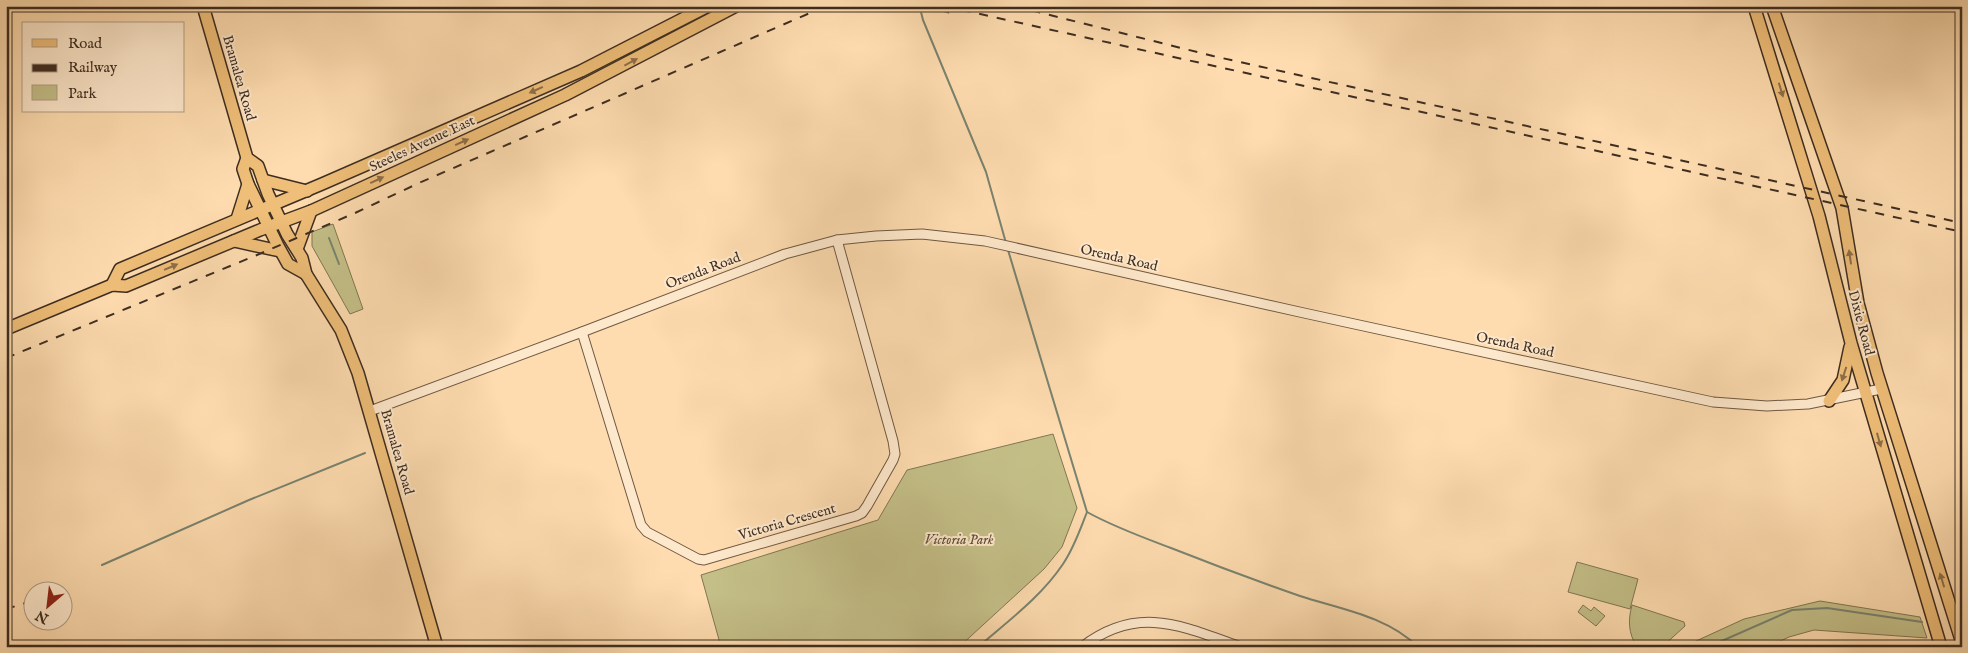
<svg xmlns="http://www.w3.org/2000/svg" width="1968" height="653" font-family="'IM FELL English',serif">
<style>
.green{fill:#c4bf88;stroke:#817654}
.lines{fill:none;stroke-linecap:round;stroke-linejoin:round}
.stream{stroke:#798370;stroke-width:2}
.minor-casing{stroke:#6e5944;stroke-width:11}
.major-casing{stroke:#3e2d21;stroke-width:14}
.minor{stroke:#fee8cb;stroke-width:9}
.major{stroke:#efbe78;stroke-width:11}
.rail{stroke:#3e2d21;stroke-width:2;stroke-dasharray:9 9;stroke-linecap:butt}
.oneway{fill:#8e6e48}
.labels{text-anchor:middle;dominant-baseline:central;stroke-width:4;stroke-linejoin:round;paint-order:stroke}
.street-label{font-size:14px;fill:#3e2d21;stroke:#fee8cb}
.park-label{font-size:14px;font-style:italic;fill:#594a36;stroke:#fee8cb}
</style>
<rect width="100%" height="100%" fill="#fedcaf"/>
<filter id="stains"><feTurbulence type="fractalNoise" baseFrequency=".004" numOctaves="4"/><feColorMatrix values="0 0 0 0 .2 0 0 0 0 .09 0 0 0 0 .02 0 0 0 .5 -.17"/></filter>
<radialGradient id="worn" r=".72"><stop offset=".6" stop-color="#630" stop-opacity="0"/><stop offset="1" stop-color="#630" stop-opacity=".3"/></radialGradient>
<!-- green -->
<g class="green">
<polygon points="333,224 363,309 350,314 312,246 312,232"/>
<polygon points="1053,434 1077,508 1062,547 1044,569 959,647 721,647 701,575 878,520 907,470"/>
<polygon points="1577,562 1638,579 1630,609 1568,592"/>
<polygon points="1820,601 1920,617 1927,638 1814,630 1789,637 1768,647 1683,647 1744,619"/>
<polygon points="1583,605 1591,611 1594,607 1605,616 1596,626 1578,612"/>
<path d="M 1632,605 L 1684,622 L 1685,626 L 1662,647 L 1637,647 C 1628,633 1628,620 1632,605 Z"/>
</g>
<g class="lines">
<!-- stream -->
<g class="stream">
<polyline points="920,8 923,20 986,172 1006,243"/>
<polyline points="329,238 339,264"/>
<path d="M 1087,512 C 1114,527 1142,537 1171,548 C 1214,565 1257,581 1300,596 C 1340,609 1387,616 1418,647"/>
<polyline points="102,565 249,500 365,453"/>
<polyline points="1961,592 1962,592"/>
<path d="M 978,647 C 1008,621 1041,597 1063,564 C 1074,548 1080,530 1087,512 L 1008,250"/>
<polyline points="1708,647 1792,610 1827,608 1922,622"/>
</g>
<!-- minor casing -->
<g class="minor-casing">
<g id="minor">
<polyline points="582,332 641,525 647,532 698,559 704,560 856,516 862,513 867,506 893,460 895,454 893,441 837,240"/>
<polyline points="370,411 582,332 785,254 837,240 876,236 922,234 985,241 1304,313 1713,402 1767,406 1808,404 1881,389"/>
<path d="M 1082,647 C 1138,604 1182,626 1241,647"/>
</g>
</g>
<!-- major casing -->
<g class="major-casing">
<g id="major">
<polyline points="203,6 247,158 258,166 268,194 287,234 302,258 306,274 341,330 358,373 437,647"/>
<polyline points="1754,6 1819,216 1851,343 1941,647"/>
<polyline points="1772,6 1842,208 1858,303 1877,373 1962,643"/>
<polyline points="247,158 243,169 248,184 278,246 288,264 306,274"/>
<polyline points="263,180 307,191"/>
<polyline points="237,219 248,184"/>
<polyline points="234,241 280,251"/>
<polyline points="297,249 311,211"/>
<polyline points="112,285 120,269 322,184 581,71 708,6"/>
<polyline points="6,329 112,285 126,286 260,230 311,211 565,95 736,6"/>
<polyline points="1829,401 1843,380 1850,347"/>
</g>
</g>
<!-- minor -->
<use href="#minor" class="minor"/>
<!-- major -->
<use href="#major" class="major"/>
<!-- rail -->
<g class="rail">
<polyline points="923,6 951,13"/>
<polyline points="944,6 1962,232"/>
<polyline points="1014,6 1213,56 1962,223"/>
<polyline points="6,358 257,255 355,213 419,183 826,6"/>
<polyline points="62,592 67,591"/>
<polyline points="6,609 32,601"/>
</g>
</g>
<!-- one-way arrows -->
<defs><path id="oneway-solid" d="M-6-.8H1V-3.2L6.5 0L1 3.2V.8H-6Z" transform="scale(1.25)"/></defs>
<g class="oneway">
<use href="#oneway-solid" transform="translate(631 62) rotate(-28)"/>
<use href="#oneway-solid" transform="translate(536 90) rotate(156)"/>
<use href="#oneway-solid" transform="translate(1781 90) rotate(73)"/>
<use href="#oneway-solid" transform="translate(462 142) rotate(-24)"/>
<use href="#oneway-solid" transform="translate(377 180) rotate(-25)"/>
<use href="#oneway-solid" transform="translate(1850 257) rotate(-98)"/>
<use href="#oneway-solid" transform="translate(171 267) rotate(-23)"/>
<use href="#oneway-solid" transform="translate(1844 374) rotate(108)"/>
<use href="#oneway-solid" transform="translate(1879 440) rotate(74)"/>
<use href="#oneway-solid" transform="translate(1942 580) rotate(-107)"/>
</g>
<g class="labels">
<!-- street labels -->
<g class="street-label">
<text transform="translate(239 78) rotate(74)">Bramalea Road</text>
<text transform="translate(422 144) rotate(-25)">Steeles Avenue East</text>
<text transform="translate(1119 258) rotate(13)">Orenda Road</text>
<text transform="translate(703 271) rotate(-21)">Orenda Road</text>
<text transform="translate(1861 323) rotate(75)">Dixie Road</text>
<text transform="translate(1515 345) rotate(12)">Orenda Road</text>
<text transform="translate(397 452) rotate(74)">Bramalea Road</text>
<text transform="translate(787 522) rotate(-16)">Victoria Crescent</text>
</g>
<!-- park labels -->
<g class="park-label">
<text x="959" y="540">Victoria Park</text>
</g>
</g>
<!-- margin -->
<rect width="1968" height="653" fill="none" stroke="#fedcaf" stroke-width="25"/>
<rect x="8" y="8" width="1953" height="638" fill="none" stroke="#3e2d21" stroke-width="2.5"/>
<rect x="12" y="12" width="1943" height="628" fill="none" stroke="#3e2d21"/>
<!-- legend -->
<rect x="22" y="22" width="162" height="90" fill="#fee8cb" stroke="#b19d87"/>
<rect x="32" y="39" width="25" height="8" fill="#efbe78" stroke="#b19d87"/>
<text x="68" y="48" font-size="15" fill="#3e2d21">Road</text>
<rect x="32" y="64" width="25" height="8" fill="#3e2d21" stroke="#b19d87"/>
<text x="68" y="72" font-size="15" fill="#3e2d21">Railway</text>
<rect x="32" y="85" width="25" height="15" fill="#c4bf88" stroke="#b19d87"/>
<text x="68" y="98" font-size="15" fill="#3e2d21">Park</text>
<!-- north arrow -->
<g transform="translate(48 606) rotate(208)"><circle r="24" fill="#fee8cb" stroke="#b19d87"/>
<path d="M0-4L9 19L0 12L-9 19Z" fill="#8f2418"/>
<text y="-8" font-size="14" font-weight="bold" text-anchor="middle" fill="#3e2d21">N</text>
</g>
<rect width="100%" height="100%" filter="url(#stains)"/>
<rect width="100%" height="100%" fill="url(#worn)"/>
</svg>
